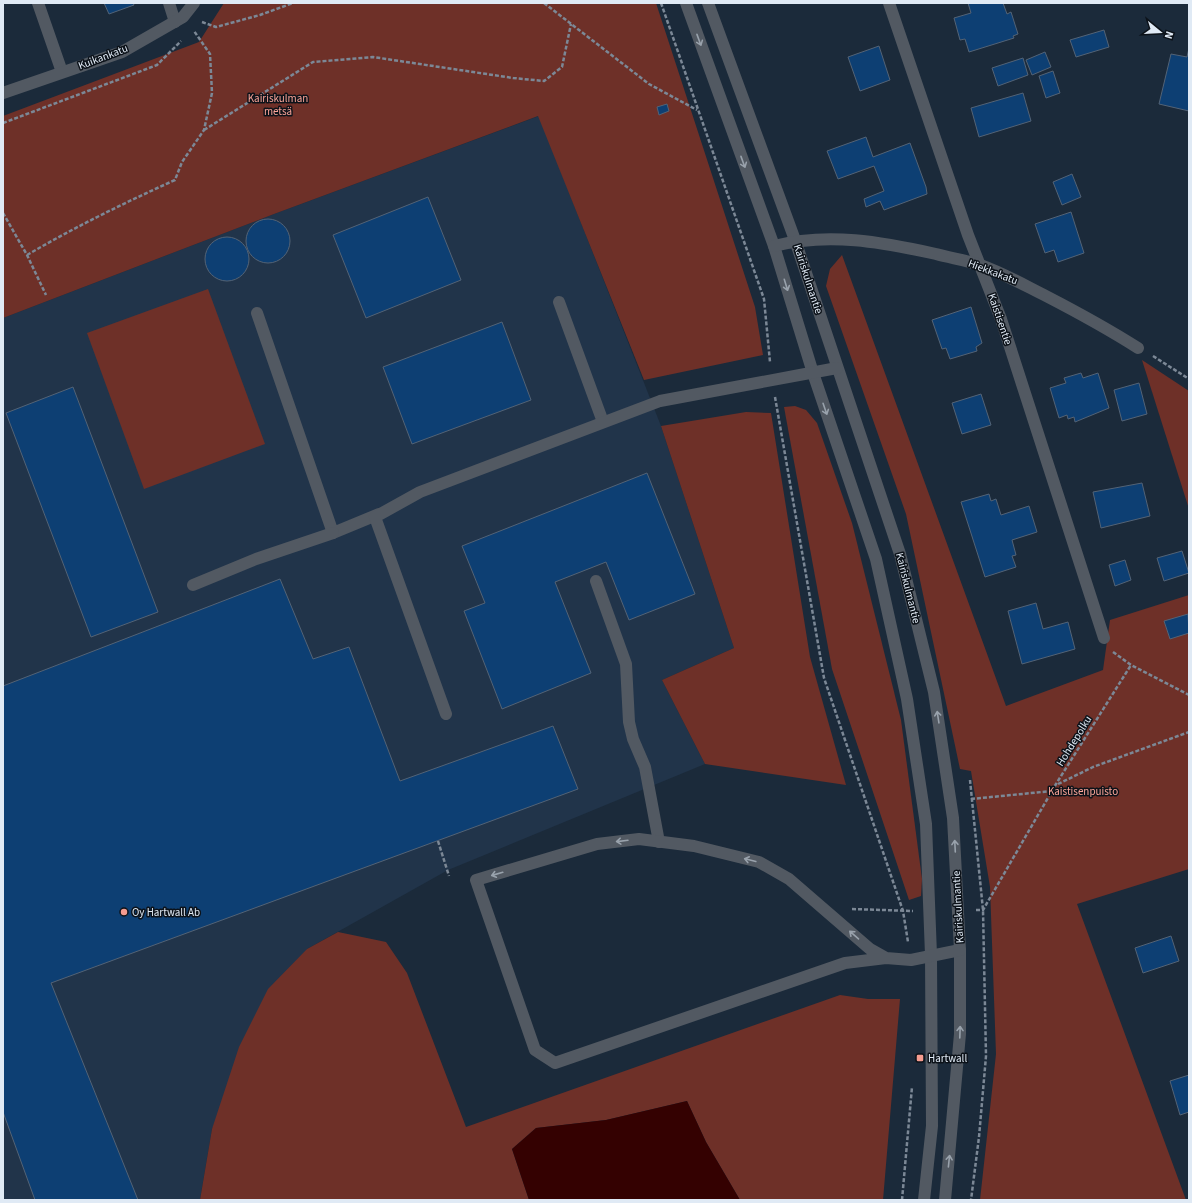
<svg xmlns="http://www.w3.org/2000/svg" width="1192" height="1203" font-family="'Source Sans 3',sans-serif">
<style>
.built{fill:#21344a}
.green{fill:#6e3028}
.water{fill:#340101}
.building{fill:#0d3f73;stroke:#536376}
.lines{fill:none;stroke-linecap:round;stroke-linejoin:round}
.path{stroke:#7c8896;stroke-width:2.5;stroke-dasharray:4 2;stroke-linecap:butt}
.minor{stroke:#525962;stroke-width:12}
.oneway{stroke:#99a2ac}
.poi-dot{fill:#f59c90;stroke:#0c1219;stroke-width:1.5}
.labels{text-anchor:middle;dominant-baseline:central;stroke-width:3;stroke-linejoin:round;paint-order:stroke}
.street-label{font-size:11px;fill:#e0eaf5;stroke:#0c1219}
.park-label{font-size:11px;fill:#fca599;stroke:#0c1219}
.poi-label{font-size:11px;fill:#e0eaf5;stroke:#0c1219;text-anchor:start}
</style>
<rect width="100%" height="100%" fill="#1b2a3a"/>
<!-- built -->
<polygon class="built" points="539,116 661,426 734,648 662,680 705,764 448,870 307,949 212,1129 200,1200 3,1200 3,318 274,214"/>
<!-- green -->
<g class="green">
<polygon points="224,3 656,3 755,307 763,355 644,380 538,116 274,214 3,318 3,116 199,42"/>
<polygon points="842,255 1006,706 1103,670 1110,620 1189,595 1189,869 1077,904 1186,1200 980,1200 996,1054 990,887 971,771 960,769 906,514 826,286 830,269"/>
<polygon points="208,289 265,444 144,489 87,333"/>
<polygon points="1142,360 1189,391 1189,509"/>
<polygon points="795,406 806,410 817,423 852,523 901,720 922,879 921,896 909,900 832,669 784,407"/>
<polygon points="746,412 771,413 810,657 846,785 705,764 662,680 734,648 661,426"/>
<polygon points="338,932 386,942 407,973 466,1127 840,995 868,999 900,999 883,1200 740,1200 706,1142 687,1101 606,1120 536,1128 512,1149 529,1200 200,1200 212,1129 239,1047 268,989 307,949"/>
</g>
<!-- water -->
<polygon class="water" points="687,1101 706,1142 740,1200 529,1200 512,1149 536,1128 606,1120"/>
<!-- building -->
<g class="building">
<polygon points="104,3 133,3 134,5 109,14"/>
<polygon points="968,3 1003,3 1007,14 1011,12 1018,34 1013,36 1014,38 969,52 965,39 960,40 954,18 971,13"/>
<polygon points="1104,30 1109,47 1076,57 1070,40"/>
<polygon points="879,46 890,80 860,91 848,57"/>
<polygon points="1189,48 1189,111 1159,104 1171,54 1187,57"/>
<polygon points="1045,52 1051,67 1032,75 1026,60"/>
<polygon points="1023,58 1028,75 998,86 992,68"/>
<polygon points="1053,71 1060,93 1046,98 1039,76"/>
<polygon points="1023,93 1031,121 979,137 971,108"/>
<polygon points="667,104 669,111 659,115 657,107"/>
<polygon points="866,137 873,157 910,143 926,187 927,194 884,210 880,201 866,207 864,199 884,191 874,166 838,179 827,151"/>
<polygon points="1072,174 1081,197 1062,205 1053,182"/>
<polygon points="428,197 461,280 366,318 333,235"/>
<polygon points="1071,212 1084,253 1058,262 1054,250 1045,253 1035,224"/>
<circle cx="268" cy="241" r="22"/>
<circle cx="227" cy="259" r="22"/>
<polygon points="971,307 982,343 976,347 977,351 950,359 946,348 942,349 932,320"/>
<polygon points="502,322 531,400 412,444 383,367"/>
<polygon points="1081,373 1083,378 1098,373 1109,408 1075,422 1074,417 1068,419 1067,415 1059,418 1050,388 1066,383 1064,378"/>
<polygon points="1139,383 1147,414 1122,421 1114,390"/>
<polygon points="73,387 158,612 91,637 6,413"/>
<polygon points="981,394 991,425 962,434 952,403"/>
<polygon points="647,473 695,594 629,620 606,562 555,582 591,673 502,709 464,611 485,603 462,546"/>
<polygon points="1142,483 1150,516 1101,528 1093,492"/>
<polygon points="989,494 991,501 996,499 1001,515 1029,506 1037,532 1012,540 1016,555 1012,556 1016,567 985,577 961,502"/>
<polygon points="1182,551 1189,573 1164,581 1157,558"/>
<polygon points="1125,560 1131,580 1115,586 1109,565"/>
<polygon points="280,579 313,659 349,647 400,781 553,726 578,789 51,983 138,1200 35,1200 3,1112 3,686"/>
<polygon points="1036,603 1043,629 1068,622 1075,649 1022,664 1008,611"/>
<polygon points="1188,614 1189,633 1170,639 1164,621"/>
<polygon points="1171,936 1179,961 1143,973 1135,948"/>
<polygon points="1189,1075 1189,1112 1180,1115 1170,1081"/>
</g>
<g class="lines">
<!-- path -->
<g class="path">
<polyline points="544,3 649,84 697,110"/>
<polyline points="661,3 764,299 770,362"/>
<polyline points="202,22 216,27 260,15 293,3"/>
<polyline points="3,123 157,65 181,41"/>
<polyline points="204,130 313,62 373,57 513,78 544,81 562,67 571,24"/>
<polyline points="3,213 27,255 46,295"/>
<path d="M 27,255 C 75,227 124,203 175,180 L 182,162 L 204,130 L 212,93 L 210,54 L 194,31"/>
<polyline points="1153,356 1189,379"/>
<polyline points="775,397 824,678 903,911 908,942"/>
<polyline points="1113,652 1131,665 1189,695"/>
<polyline points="970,780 983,910 986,1056 979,1137 971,1200"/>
<polyline points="1058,784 1093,767 1189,732"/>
<polyline points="971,799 1052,791"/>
<polyline points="438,841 449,876"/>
<polyline points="852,909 913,911"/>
<polyline points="976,910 983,910 1056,784 1131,665"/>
<polyline points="902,1200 912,1087"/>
</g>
<!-- minor -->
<g class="minor">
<polyline points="38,3 62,72"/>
<polyline points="169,3 175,22"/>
<polyline points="686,3 774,246 813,373 876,559 907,699 926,824 931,955 932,1126 924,1200"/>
<polyline points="708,3 795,240 900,554 934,692 953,818 960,950 960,1034 945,1200"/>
<polyline points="889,3 968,235 1001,319 1104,638"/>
<polyline points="3,93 122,52 183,17 194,3"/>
<path d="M 774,246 C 828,232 882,242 936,254 C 950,258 966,260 980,265 C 1003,273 1024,285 1046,296 C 1077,312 1108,329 1138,348"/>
<polyline points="559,302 603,422"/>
<polyline points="257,313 333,533 379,514"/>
<polyline points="596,581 626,664 629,722 633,739 645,767 659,842"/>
<polyline points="193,585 256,559 333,533"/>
<polyline points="446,714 375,517 420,492 660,401 837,368"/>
<polyline points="886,958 870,949 789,879 759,862 694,846 639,839 597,844 476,880 535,1050 555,1063 845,963 886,958 911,960 960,950"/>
</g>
</g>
<!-- one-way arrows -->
<defs><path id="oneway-shaft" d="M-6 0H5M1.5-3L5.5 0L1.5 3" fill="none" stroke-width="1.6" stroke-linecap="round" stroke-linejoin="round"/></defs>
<g class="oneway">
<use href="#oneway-shaft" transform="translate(699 40) rotate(70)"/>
<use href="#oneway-shaft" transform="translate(743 162) rotate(70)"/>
<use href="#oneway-shaft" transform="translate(786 285) rotate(73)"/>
<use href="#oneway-shaft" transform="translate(825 409) rotate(71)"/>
<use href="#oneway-shaft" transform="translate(938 717) rotate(-99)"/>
<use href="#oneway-shaft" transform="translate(622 841) rotate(173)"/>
<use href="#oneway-shaft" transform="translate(955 846) rotate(-93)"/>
<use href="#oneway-shaft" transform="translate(750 860) rotate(-166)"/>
<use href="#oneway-shaft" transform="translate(497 874) rotate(164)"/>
<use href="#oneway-shaft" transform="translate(854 935) rotate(-139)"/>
<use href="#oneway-shaft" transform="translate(960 1032) rotate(-88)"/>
<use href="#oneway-shaft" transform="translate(949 1161) rotate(-84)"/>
</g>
<!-- markers -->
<g class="poi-dot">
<circle cx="124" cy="912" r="4"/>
<rect x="916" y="1054" width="8" height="8" rx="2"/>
</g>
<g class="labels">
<!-- street labels -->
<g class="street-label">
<text transform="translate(103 57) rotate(-21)">Kuikankatu</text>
<text transform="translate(993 272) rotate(21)">Hiekkakatu</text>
<text transform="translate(808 279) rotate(72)">Kairiskulmantie</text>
<text transform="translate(1000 319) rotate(71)">Kaistisentie</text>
<text transform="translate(908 588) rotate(76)">Kairiskulmantie</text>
<text transform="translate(1074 741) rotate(-58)">Hohdepolku</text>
<text transform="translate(958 907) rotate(-93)">Kairiskulmantie</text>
</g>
<!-- park labels -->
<g class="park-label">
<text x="278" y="98">Kairiskulman<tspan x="278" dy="13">metsä</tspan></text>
<text x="1083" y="791">Kaistisenpuisto</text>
</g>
<!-- poi labels -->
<g class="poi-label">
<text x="132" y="912">Oy Hartwall Ab</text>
<text x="928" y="1058">Hartwall</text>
</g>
</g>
<!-- border -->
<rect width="1192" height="1203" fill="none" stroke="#e0eaf5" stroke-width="8"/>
<!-- north arrow -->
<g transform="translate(1160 32) rotate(108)" stroke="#0c1219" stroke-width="3" paint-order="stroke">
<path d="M0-3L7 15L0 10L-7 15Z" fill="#e0eaf5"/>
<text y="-6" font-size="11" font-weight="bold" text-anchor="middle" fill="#e0eaf5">N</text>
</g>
</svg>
